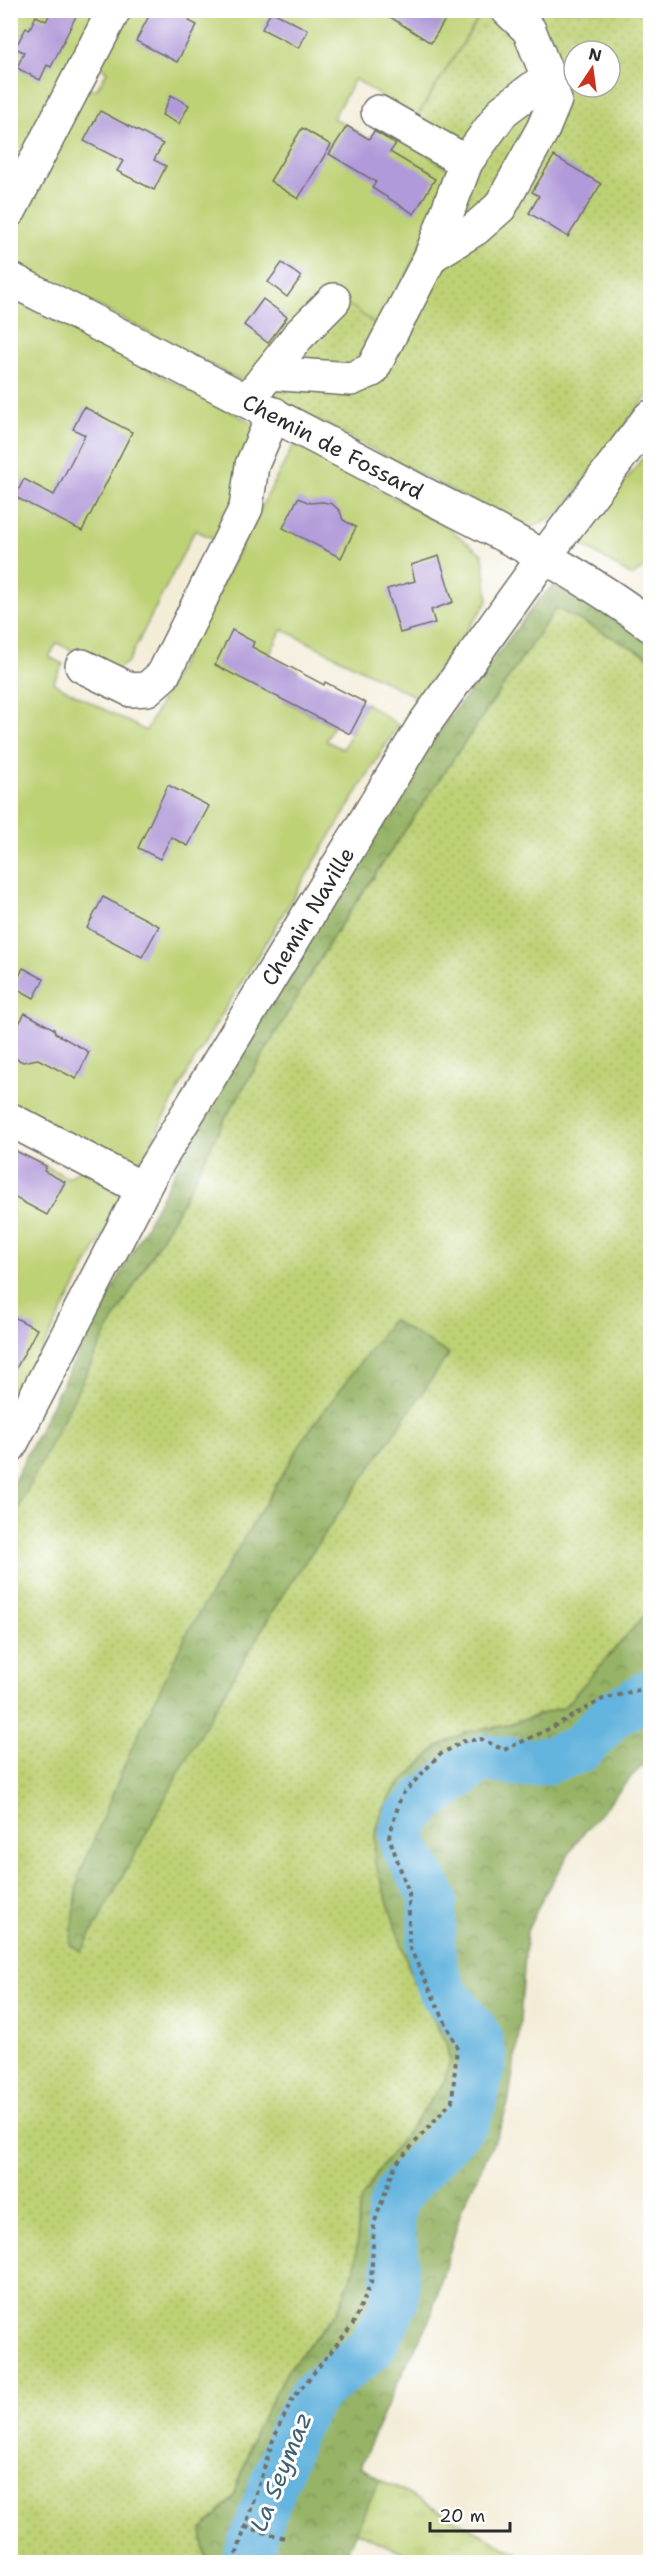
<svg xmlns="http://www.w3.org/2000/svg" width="661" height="2573" font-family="'Shantell Sans',sans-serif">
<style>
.grass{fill:url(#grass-dots);stroke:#747e50;stroke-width:1.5;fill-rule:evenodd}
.forest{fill:url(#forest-crowns);stroke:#606f48;stroke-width:1.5}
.park{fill:url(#park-tufts);stroke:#747e50;stroke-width:1.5}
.garden{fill:#bdd175;stroke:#747e50;stroke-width:1.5}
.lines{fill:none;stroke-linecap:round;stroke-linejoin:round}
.river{stroke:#63b4de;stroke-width:48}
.building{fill:#b19ad9}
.minor-casing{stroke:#716f67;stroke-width:36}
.path{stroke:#716f67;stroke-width:4;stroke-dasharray:4.5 4.5;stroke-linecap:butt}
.minor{stroke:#fff;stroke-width:33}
.labels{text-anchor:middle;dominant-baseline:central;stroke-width:6;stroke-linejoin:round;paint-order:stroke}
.street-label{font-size:22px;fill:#2b2b2b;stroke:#fff}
.water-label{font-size:24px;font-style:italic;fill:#416273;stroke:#fff}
</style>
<defs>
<pattern id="grass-dots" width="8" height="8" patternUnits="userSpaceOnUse" patternTransform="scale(1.5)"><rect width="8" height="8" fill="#bdd175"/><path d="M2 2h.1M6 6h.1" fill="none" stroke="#a3b465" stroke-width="1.8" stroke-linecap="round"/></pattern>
<pattern id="forest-crowns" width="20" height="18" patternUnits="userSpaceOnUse" patternTransform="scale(1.5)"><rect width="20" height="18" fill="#96b366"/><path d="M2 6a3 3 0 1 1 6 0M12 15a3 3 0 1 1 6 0" fill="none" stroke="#7b9254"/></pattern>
<pattern id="park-tufts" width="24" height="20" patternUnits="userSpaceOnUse" patternTransform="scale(1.5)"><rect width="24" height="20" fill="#bdd175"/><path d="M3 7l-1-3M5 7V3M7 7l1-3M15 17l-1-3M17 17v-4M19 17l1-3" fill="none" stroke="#a3b465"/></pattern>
</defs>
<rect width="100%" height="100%" fill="#fff"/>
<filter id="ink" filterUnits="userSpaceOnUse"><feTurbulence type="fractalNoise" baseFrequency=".0167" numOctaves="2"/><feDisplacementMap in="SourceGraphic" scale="12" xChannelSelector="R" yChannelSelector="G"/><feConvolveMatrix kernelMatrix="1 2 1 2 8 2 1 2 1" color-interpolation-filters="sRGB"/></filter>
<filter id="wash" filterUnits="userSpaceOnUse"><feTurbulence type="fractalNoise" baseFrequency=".008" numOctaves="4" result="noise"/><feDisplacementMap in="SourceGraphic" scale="24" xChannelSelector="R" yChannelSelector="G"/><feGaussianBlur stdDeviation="1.35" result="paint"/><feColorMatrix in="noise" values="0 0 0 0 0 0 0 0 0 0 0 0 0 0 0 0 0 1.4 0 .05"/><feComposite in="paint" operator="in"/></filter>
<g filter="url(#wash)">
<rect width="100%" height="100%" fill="#f3ecd7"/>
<!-- grass -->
<g class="grass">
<path d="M 478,11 L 650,11 L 650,392 L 561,512 L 528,530 L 268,395 L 336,295 L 383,329 L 404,137 L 481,14 ZM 574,51 L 610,51 L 610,87 L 574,87 Z"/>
<polygon points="556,608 650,657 650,1609 564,1707 502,1726 467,1732 438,1746 394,1790 375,1838 374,1860 414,1983 446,2043 450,2061 444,2082 373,2179 360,2202 355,2268 337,2312 288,2370 255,2432 234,2497 202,2530 206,2562 11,2562 10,1523 109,1328 178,1210 223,1122 336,932"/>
</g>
<!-- forest -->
<g class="forest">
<polygon points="554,585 650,641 650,657 556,608 336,932 223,1122 178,1210 109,1328 11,1523 11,1487 61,1386 240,1049 428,746 539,599"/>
<polygon points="392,1320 449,1354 283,1594 205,1725 82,1951 70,1945 79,1876 129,1754 187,1633 306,1435"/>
<polygon points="650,1609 650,1758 630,1778 577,1841 544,1895 527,1931 519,2033 508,2104 499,2131 462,2208 431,2316 396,2386 360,2467 380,2479 342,2562 206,2562 202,2530 234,2497 255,2432 288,2370 337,2312 355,2268 360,2202 373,2179 444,2082 450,2061 446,2043 414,1983 374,1860 375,1838 380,1816 394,1790 438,1746 467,1732 503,1726 564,1707"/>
</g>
<!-- park -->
<polygon class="park" points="380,2479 533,2562 422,2562 356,2532"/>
<!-- garden -->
<g class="garden">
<polygon points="478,10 481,14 415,119 355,79 333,118 369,139 381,124 452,172 383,330 336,295 244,382 11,261 10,223 80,89 97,89 107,72 96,62 123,11"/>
<polygon points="11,11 105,11 11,195"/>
<polygon points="10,298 251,422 256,431 220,542 195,530 128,662 115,671 57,643 49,657 63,664 53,683 146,731 294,444 443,524 483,555 488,601 418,698 282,629 269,656 298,671 283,700 333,726 326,741 343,749 366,703 398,725 196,1057 134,1175 11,1109"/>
<polygon points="650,448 650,494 642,506 645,508 638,517 650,527 650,563 632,576 579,543"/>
<polygon points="26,1156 68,1178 83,1167 123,1197 11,1408 11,1184"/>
</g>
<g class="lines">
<!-- river -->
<polyline class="river" points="245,2562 293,2430 312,2396 371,2348 388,2317 395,2297 395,2255 390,2224 391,2211 397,2194 459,2127 467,2118 473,2101 483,2058 477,2034 443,1992 435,1971 431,1949 433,1896 405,1847 403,1832 407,1818 427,1798 474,1763 485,1758 523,1763 549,1760 580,1749 613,1714 650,1693"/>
</g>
<g id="blocks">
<!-- building -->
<g class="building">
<polygon points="52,10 79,10 51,67 47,65 40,80 17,68 24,52 15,48 26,28 29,30 36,16 46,21"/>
<polygon points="152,10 194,10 189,21 197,25 177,62 136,41"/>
<polygon points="379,10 451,10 431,43"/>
<polygon points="271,11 308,30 299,48 262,29"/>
<polygon points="171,95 189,105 179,124 162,115"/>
<polygon points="100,111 163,144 154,160 166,166 154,190 117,171 123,161 84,141"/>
<polygon points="347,126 369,139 374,131 396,144 390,152 435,179 414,214 372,188 376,182 329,154"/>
<polygon points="302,128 331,145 298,199 270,181"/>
<polygon points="554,156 601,184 568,237 529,213 539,196 532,192"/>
<polygon points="282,263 301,277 287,297 268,282"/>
<polygon points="263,299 287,317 268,343 244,325"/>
<polygon points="84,407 132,432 82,531 15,497 24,479 54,495 85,435 73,429"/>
<polygon points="298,498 310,503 323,502 332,504 340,511 343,520 356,527 341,558 283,528"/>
<polygon points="439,556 453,602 431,610 435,623 400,633 387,589 415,581 411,565"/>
<polygon points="232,630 254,642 252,647 324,685 325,682 366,703 350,734 215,665"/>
<polygon points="168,785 209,806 188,846 171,837 160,859 138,848"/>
<polygon points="103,897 159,926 142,957 87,928"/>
<polygon points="23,968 44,979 34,998 14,987"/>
<polygon points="25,1013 54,1029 55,1033 89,1052 76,1079 38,1059 23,1062 10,1056 10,1040"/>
<polygon points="10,1148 46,1166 44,1171 65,1182 47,1215 10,1195"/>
<polygon points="10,1315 37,1329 10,1380"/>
</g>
</g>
</g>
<g filter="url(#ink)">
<use href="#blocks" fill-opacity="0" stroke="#716f67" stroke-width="1.5"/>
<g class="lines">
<!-- minor casing -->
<g class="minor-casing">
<g id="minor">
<polyline points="378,112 466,162"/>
<polyline points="10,210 114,10"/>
<polyline points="431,256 475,229 500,207 543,129 555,100 548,77"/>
<path id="s1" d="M 10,279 C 147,349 283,419 418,491 C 497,532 580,571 650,625"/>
<polyline points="269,373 298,336 334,300"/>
<polyline points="248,400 269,373 351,379 372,370 431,256 466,162 503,111 548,77 529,30 508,10"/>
<polyline points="82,666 131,690 147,689 163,675 246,508 252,465 274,414"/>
<polyline points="11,1120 143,1189"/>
<path id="s2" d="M 10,1446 L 152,1172 L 423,726 L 544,557 L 650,417"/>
</g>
</g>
<!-- path -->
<g class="path">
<polyline points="245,2527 285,2538"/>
<polyline points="231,2562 237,2553 273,2440 292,2400 353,2324 371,2283 374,2224 395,2165 452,2101 457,2047 409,1946 409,1893 389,1837 401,1796 439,1755 464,1741 481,1739 504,1750 545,1731 603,1699 650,1687"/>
</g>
<!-- minor -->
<use href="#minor" class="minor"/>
</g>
</g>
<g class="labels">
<!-- street labels -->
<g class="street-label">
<text stroke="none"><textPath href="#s1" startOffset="364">Chemin de Fossard</textPath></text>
<text stroke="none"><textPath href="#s2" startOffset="608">Chemin Naville</textPath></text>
</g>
<!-- water labels -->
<g class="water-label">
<text transform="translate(281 2472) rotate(-68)">La Seymaz</text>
</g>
</g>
<!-- margin -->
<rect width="661" height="2573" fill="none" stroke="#fff" stroke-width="36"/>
<!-- north arrow -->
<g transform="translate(592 69) rotate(13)"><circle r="28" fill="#ffffff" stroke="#aaaaaa" stroke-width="1.5"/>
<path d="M0-4.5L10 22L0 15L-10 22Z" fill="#c8321e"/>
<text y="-9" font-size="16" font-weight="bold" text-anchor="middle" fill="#2b2b2b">N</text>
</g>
<!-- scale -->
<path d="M430 2522v9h80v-9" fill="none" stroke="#2b2b2b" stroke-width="3"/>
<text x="439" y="2522" font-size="18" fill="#2b2b2b" stroke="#ffffff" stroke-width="4.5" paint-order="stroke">20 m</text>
</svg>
